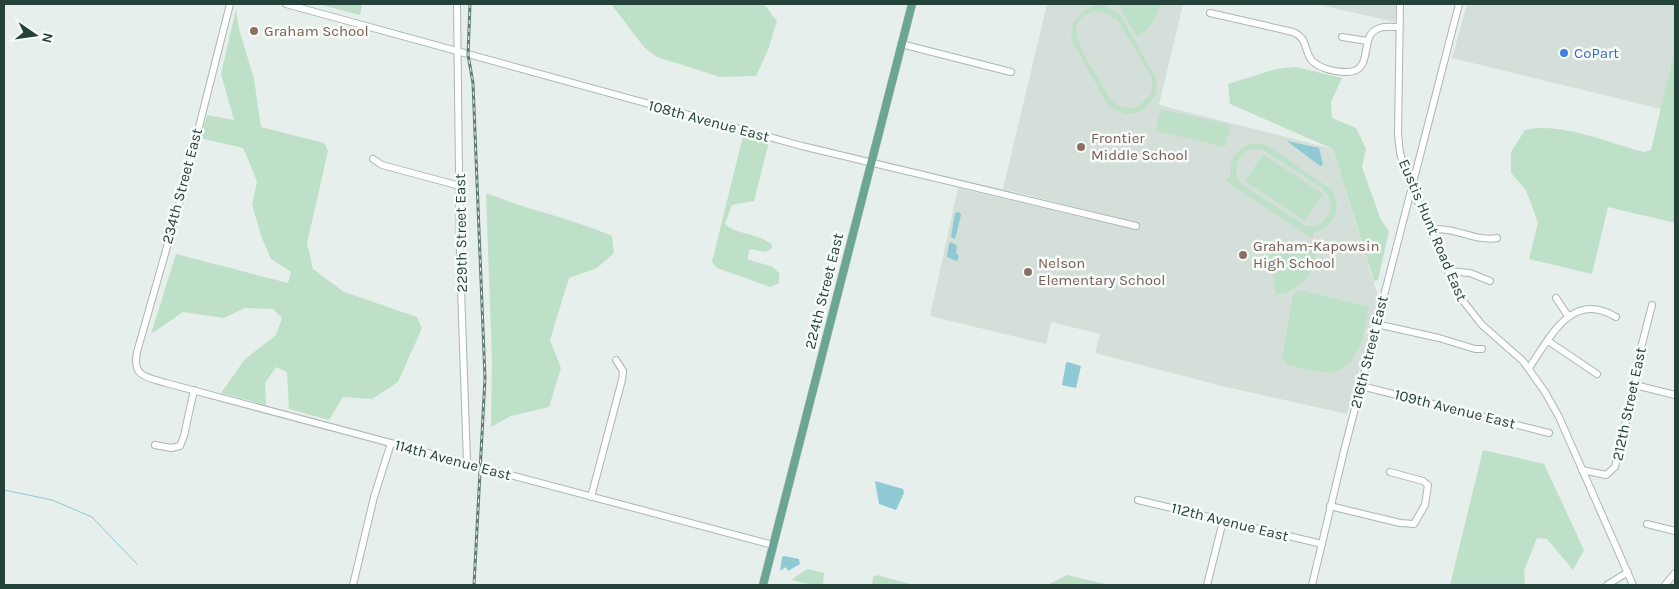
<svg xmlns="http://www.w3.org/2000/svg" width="1679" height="589" font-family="Karla,sans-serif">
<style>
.built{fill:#d4dfda}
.green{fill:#bfe0c8;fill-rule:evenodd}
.water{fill:#8ec9d4}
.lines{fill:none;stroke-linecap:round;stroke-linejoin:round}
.stream{stroke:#8ec9d4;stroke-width:1}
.minor-casing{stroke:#a8b8b2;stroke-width:8}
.major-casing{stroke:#c2cac8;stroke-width:9}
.minor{stroke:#fff;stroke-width:6}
.major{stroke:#6aa596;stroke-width:8}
.rail-casing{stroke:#5f7d75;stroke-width:3}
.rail{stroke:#f7fbf9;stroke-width:1;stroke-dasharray:4;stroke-linecap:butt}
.education-dot{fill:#8d6e63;stroke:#f7fbf9;stroke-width:2}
.shop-dot{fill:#3f7fe0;stroke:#f7fbf9;stroke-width:2}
.labels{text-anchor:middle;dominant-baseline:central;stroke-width:5;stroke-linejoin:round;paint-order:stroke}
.education-label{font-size:15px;fill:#785e54;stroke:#f7fbf9;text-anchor:start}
.shop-label{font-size:15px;fill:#366cbe;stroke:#f7fbf9;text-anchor:start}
.street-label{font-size:15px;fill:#24423a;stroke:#f7fbf9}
</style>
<rect width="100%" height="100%" fill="#e6efeb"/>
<!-- built -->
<g class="built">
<polygon points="1047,4 1183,4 1159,105 1333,149 1379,299 1347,414 1222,386 1095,353 1100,334 1051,322 1046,344 930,316 958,188 1127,228 1130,221 1003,189"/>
<polygon points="1316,4 1396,4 1395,22 1329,7"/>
<polygon points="1467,4 1675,4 1675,48 1661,109 1452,58"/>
</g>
<!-- green -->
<g class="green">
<polygon points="318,4 362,4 360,15"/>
<polygon points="611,4 764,4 777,21 768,50 756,76 720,77 657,57 644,47"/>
<path d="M 1118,4 L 1160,4 C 1156,20 1150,28 1137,37 Z"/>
<path d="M 1104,5 L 1120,14 L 1156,78 L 1157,92 L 1154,98 L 1144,109 L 1135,113 L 1126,114 L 1109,107 L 1071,39 L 1073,24 L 1082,12 L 1093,6 ZM 1100,11 L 1117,19 L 1152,78 L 1152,90 L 1150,96 L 1136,108 C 1129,108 1123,108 1117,105 C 1108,99 1103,85 1097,76 C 1085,57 1056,15 1100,11 Z"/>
<polygon points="236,9 239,29 254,79 261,127 324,143 328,151 307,243 313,269 344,292 417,317 422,328 398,382 372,399 343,397 329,420 289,409 287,372 276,367 265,383 266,405 221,393 245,359 276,335 282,318 273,309 245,308 224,318 183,312 151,334 176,254 288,283 291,272 271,259 262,238 252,205 257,181 243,148 200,138 207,115 234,120 221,74"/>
<path d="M 1675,48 L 1675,223 L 1608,207 L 1592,274 L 1529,259 L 1538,223 L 1526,190 L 1511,173 L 1511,152 L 1525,130 C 1558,121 1610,143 1644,152 L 1651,150 Z"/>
<polygon points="1296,67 1342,78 1331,102 1332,118 1356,128 1366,149 1362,167 1381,220 1389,231 1378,280 1374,281 1333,149 1230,104 1228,84 1276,69"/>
<polygon points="1161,109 1231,125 1225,147 1155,131"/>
<path d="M 743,136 L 769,142 L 754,201 L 732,205 L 725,224 C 736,235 759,233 772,245 L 772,248 L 766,252 L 750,249 L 747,259 L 773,267 L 779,273 L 779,283 L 770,287 L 717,268 L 712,262 Z"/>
<path d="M 1251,144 L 1263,144 L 1271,148 L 1332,190 L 1337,203 L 1335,216 L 1326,227 L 1314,232 L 1312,238 L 1226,181 L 1229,176 L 1231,177 C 1228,161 1236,148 1251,144 ZM 1252,149 L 1265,151 L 1322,188 L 1329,196 L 1331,211 L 1323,222 L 1317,226 L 1306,226 L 1242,185 C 1231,172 1236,154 1252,149 Z"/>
<polygon points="1263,154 1323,194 1305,221 1245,181"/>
<path d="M 486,193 C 528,210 571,218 612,236 L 614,253 L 597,268 L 569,278 L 550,340 L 561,368 L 549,407 L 511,416 L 491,427 L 492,361 Z"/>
<path d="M 1315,242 C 1320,270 1303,290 1276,295 L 1269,253 L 1273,248 Z"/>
<path d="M 1300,290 L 1369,307 C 1363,332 1361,372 1326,372 C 1313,372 1299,367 1287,365 L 1282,358 L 1293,295 Z"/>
<polygon points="1483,450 1544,464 1584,550 1573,570 1547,539 1537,538 1524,571 1525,585 1450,585"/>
<polygon points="807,569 824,573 823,584 812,585 791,580"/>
<polygon points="877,575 914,585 872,585 873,577"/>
<polygon points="1067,575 1110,585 1047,585"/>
</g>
<!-- water -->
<g class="water">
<polygon points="1287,141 1319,148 1323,165 1320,166"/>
<polygon points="959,212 961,215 955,239 951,237 955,213"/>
<polygon points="951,242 957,246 956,253 959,256 957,261 947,257 949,244"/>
<polygon points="1068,362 1081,366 1076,388 1062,385 1066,363"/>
<polygon points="875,481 903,489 904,493 896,510 879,504"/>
<polygon points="784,556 799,559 800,564 788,571 786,567 780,571 782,557"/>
</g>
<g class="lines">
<!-- stream -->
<polyline class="stream" points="4,490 52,500 92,517 137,564"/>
<!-- minor casing -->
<g class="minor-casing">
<g id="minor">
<path d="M 230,4 L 182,194 L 137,352 C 132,377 146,377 166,383 L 773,545"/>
<polyline points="286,4 802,146 1136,226"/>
<polyline points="457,4 460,260 467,462"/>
<polyline points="1400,4 1398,134 1400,153 1408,179 1460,297 1482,325 1523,361 1545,392 1559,417 1633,585"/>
<path d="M 1210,13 L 1293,32 C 1306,38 1304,45 1309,56 C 1314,68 1335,72 1347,72 C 1376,72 1357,34 1380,28 C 1386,26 1393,27 1399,27"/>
<polyline points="1342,37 1367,41"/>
<polyline points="901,44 1011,72"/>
<polyline points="373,159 382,165 460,186"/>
<path d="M 1430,230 C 1455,226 1474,242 1497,238"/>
<polyline points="1448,271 1470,273 1490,281"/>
<polyline points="1556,298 1568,316"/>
<polyline points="1376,324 1439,338 1475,349 1482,349"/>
<polyline points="1548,341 1597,374"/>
<path d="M 1529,368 C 1551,336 1572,290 1616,317"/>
<polyline points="1635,385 1675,395"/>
<polyline points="1361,386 1549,433"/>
<polyline points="155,445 171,448 180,446 184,436 194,390"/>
<polyline points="1582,470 1606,475 1615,467 1635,385 1641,348 1652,305"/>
<polyline points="591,497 622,380 623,371 616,360"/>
<polyline points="1138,500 1322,544"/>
<polyline points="1330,506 1400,523 1414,524 1425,505 1428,485 1423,481 1390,472"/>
<polyline points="1647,524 1675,531"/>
<polyline points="353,585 374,497 391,443"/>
<polyline points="1207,585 1223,521"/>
<polyline points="1312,585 1344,451 1459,4"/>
<polyline points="1607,585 1628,572"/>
<polyline points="1665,585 1675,573"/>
</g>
</g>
<!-- major casing -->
<g class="major-casing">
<polyline id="major" points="763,585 912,4"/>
</g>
<!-- minor -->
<use href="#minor" class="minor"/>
<!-- major -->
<use href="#major" class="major"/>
<!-- rail casing -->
<g class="rail-casing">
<polyline id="rail" points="470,4 468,55 473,83 485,378 474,585"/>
</g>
<!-- rail -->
<use href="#rail" class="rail"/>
</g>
<!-- markers -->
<g class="education-dot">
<circle cx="254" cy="31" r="5"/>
<circle cx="1081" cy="147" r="5"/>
<circle cx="1243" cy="255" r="5"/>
<circle cx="1028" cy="272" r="5"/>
</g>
<circle class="shop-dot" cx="1564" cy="53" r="5"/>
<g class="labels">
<!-- education labels -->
<g class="education-label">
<text x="264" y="31">Graham School</text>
<text x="1091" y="138">Frontier<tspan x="1091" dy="17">Middle School</tspan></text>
<text x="1253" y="246">Graham-Kapowsin<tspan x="1253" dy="17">High School</tspan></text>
<text x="1038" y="263">Nelson<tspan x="1038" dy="17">Elementary School</tspan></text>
</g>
<!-- shop labels -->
<g class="shop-label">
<text x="1574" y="53">CoPart</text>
</g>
<!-- street labels -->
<g class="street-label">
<text transform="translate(709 121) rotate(15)">108th Avenue East</text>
<text transform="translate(182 186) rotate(-75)">234th Street East</text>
<text transform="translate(1433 230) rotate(67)">Eustis Hunt Road East</text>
<text transform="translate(461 233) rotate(-91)">229th Street East</text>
<text transform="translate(824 291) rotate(-76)">224th Street East</text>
<text transform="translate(1369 352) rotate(-76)">216th Street East</text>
<text transform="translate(1629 404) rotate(-78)">212th Street East</text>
<text transform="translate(1455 409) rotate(14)">109th Avenue East</text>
<text transform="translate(453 460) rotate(15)">114th Avenue East</text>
<text transform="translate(1230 522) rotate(14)">112th Avenue East</text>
</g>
</g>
<!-- border -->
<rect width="1679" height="589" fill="none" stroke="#24423a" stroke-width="10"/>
<!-- north arrow -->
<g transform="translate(35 35) rotate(103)" stroke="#f7fbf9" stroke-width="4" paint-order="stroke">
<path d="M0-4L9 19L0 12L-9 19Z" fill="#24423a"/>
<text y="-8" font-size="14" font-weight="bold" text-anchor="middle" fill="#24423a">N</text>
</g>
</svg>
